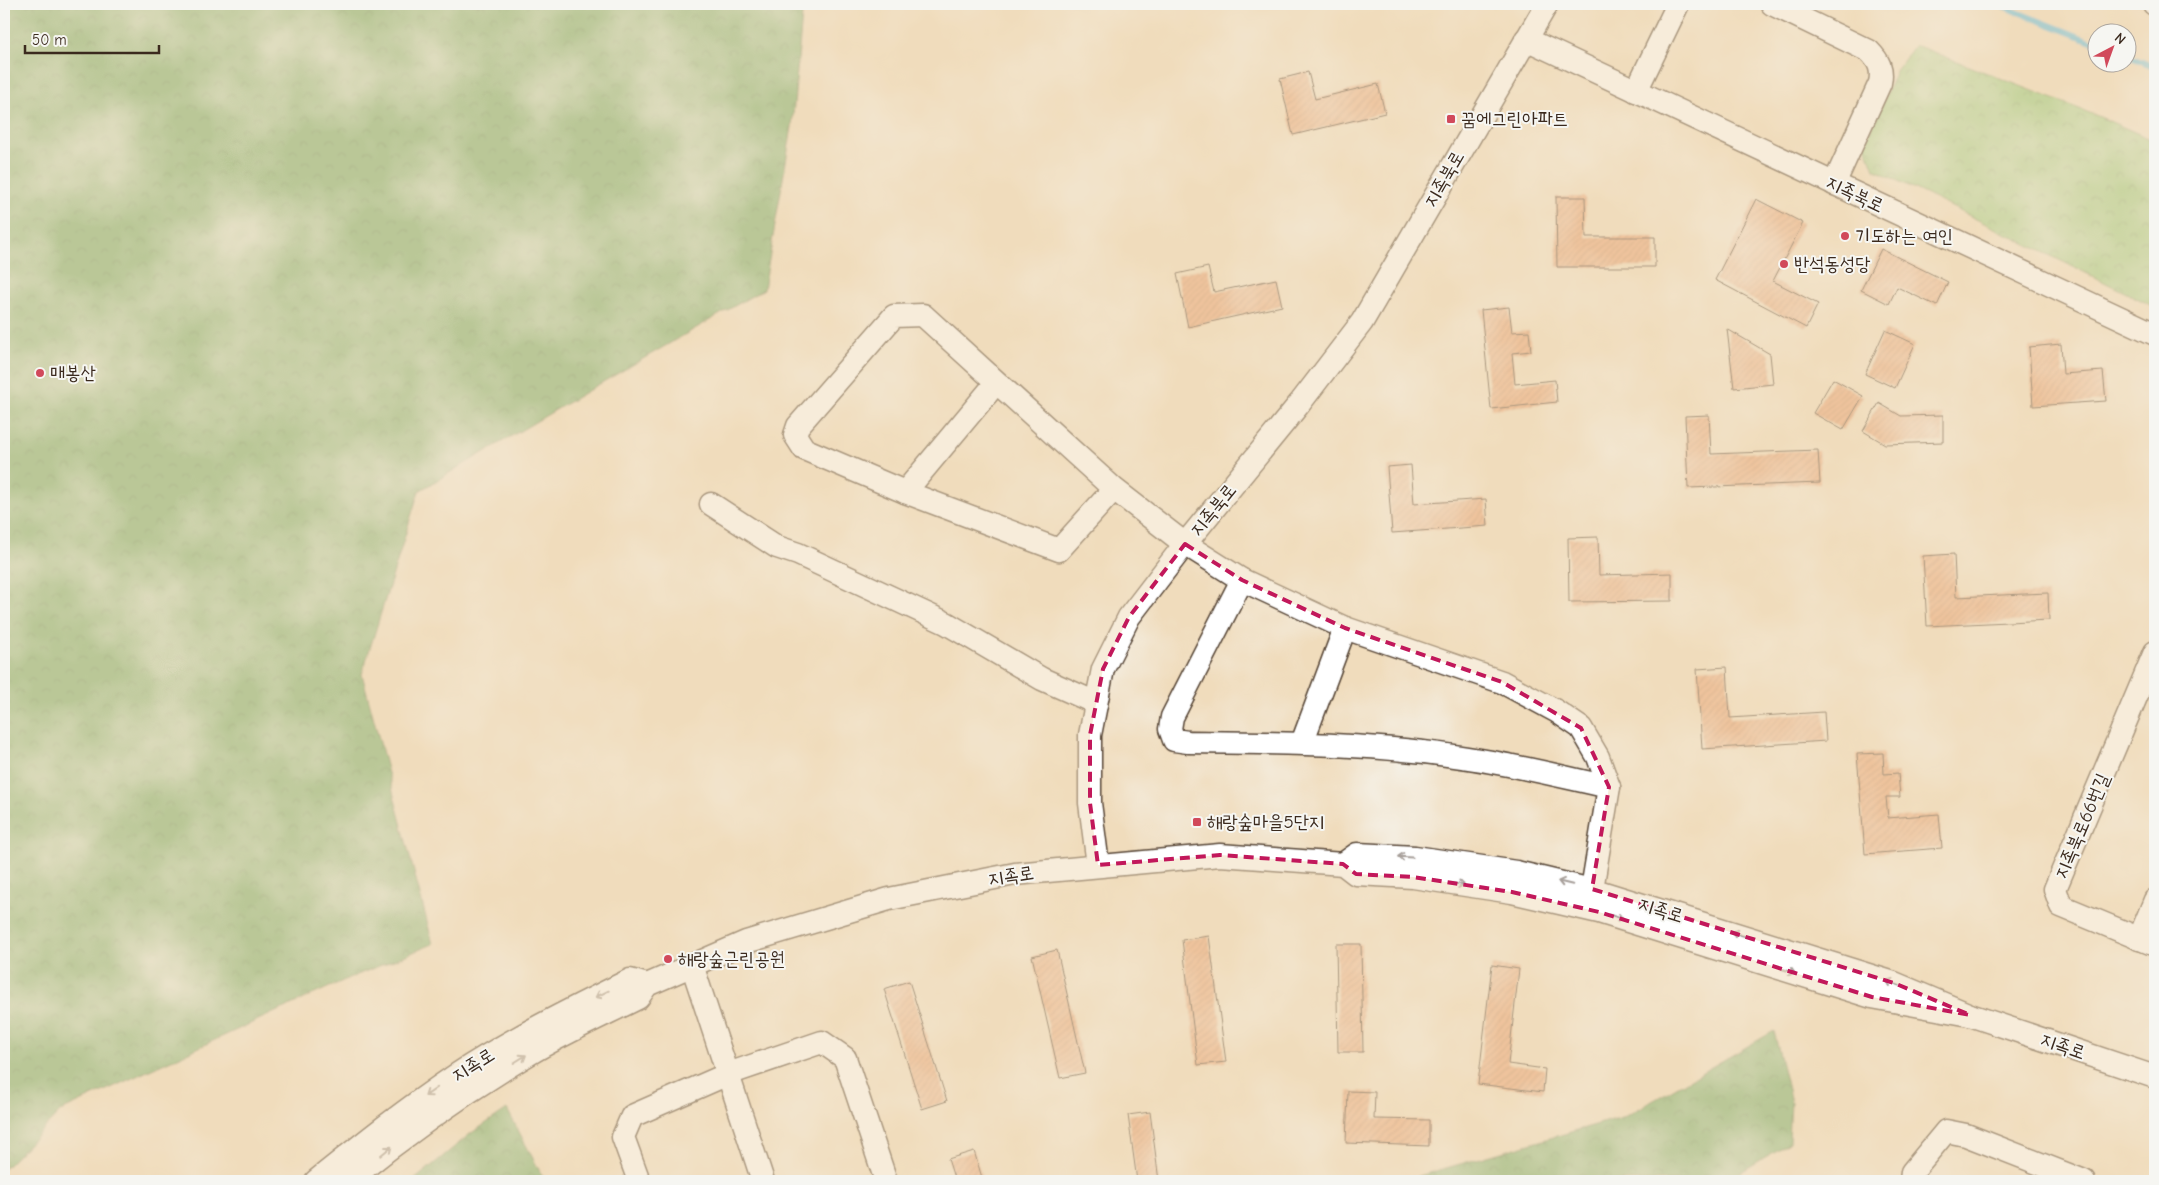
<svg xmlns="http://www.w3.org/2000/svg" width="2159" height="1185" font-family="'Comic Neue','Poor Story',sans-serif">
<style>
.forest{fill:url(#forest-crowns);stroke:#5a6c45}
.park{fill:url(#park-crowns);stroke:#687a4d}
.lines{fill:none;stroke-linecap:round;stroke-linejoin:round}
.stream{stroke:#62bde0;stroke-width:5.5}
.building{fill:url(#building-hatch)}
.minor-casing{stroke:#564536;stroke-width:25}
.minor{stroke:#fff;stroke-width:22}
.oneway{stroke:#a79f9a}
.marked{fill:none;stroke:#c2185b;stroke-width:4;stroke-dasharray:10 6;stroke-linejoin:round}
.poi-dot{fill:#d1495b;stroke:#f6f6f2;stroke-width:2}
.labels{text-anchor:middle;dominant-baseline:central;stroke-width:4;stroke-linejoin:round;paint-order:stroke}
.poi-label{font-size:19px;fill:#3b2a1e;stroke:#f6f6f2;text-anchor:start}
.street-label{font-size:19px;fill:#3b2a1e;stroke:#f6f6f2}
</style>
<defs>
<pattern id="forest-crowns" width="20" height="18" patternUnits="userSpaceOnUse" patternTransform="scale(1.25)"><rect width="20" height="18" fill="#78ae6c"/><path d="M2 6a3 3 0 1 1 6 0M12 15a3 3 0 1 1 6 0" fill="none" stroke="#648e58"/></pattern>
<pattern id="park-crowns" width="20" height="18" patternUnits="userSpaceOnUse" patternTransform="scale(1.25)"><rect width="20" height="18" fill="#96ca7c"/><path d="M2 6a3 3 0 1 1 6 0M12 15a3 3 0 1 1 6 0" fill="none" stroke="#7ca465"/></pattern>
<pattern id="building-hatch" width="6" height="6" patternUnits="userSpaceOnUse" patternTransform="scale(1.25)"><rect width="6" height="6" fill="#eda677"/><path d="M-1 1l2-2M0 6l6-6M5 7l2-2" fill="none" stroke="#c18761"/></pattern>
</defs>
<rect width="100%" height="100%" fill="#f6f6f2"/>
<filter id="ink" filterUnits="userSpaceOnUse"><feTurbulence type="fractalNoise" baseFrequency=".02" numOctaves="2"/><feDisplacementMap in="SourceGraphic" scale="10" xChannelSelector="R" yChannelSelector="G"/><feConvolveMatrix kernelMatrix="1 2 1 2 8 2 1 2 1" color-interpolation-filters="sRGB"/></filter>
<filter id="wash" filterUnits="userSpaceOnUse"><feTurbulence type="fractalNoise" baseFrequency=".0096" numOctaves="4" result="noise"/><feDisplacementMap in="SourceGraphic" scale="20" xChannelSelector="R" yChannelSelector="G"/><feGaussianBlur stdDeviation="1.12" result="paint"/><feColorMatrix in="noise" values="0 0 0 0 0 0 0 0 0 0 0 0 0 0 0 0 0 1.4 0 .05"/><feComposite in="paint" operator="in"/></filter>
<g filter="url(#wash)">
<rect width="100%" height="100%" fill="#f0dcbc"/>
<!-- forest -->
<g class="forest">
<polygon points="4,4 803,4 792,127 764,289 596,386 419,491 362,674 433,944 345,980 61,1111 4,1169"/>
<polygon points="1774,1031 1791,1102 1789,1143 1726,1181 1407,1181 1422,1175 1626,1116"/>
<polygon points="507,1109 545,1181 413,1181 470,1134"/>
</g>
<!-- park -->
<polygon class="park" points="1915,45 2100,117 2155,141 2155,307 1874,169 1865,145 1896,71"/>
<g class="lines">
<!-- stream -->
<g class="stream">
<polyline points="1997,4 2096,43"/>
<polyline points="2126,55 2155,67"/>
</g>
</g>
<g id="blocks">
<!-- building -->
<g class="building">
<polygon points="1308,72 1315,99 1378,84 1385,113 1293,135 1280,79"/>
<polygon points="1556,197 1585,197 1586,237 1655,237 1655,267 1557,267"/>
<polygon points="1756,199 1803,223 1773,281 1818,304 1806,328 1715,280"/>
<polygon points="1881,249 1948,282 1937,306 1897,287 1889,304 1861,290"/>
<polygon points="1208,267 1214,292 1276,279 1282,306 1188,327 1177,274"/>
<polygon points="1509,307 1512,332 1529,331 1531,351 1512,353 1515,384 1555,380 1557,402 1491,409 1481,310"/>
<polygon points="1727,329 1770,354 1773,384 1734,388"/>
<polygon points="1885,330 1915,344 1895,388 1865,374"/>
<polygon points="2061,344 2063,374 2103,371 2106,401 2033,406 2029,347"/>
<polygon points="1833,379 1863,396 1843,430 1813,413"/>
<polygon points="1879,403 1901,416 1943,415 1943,442 1885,444 1863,431"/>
<polygon points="1709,415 1711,454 1818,450 1820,483 1688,488 1685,416"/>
<polygon points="1411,465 1414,504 1486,499 1488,526 1392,533 1387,467"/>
<polygon points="1598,537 1599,575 1672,573 1672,601 1569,602 1568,538"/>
<polygon points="1954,554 1956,597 2048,593 2049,620 1927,626 1923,556"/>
<polygon points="1727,667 1730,718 1824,712 1826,741 1702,749 1697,669"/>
<polygon points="1883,753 1884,774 1898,773 1900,797 1886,797 1888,818 1939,814 1942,848 1865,854 1857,754"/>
<polygon points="1209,936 1226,1062 1198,1065 1182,940"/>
<polygon points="1336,944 1361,944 1363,1052 1338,1052"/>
<polygon points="1057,950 1085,1073 1060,1078 1032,956"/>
<polygon points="1492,965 1519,969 1508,1064 1545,1069 1543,1092 1478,1084"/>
<polygon points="909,981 947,1101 922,1109 884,989"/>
<polygon points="1348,1091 1375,1092 1374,1119 1429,1120 1429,1146 1346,1143"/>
<polygon points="1150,1112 1159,1181 1137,1181 1128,1115"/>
<polygon points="974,1151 983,1181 955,1181 948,1159"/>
</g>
</g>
</g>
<g filter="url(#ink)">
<use href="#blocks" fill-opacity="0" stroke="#564536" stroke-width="1"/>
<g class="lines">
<!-- minor casing -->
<g class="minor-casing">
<g id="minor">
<path d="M 1772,4 L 1869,51 C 1879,61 1883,69 1880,83 L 1834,184"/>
<polyline points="2154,4 2155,4"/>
<polyline points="1526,39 2155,334"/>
<polyline points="1636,91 1678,4"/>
<polyline points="1114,489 1059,550 905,492 804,449 795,435 798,426 894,316 923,315 1114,489 1185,544 1242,580 1345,628 1502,682 1556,711 1581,728 1598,757 1609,787 1592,889"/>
<polyline points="905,492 996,383"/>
<polyline points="711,504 777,547 798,554 946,623 1042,679 1096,703"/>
<path d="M 1242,580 L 1172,717 L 1170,729 L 1174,740 L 1188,742 C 1282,743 1376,743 1468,758 C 1516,765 1563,777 1609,787"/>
<polyline points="2155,652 2055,889 2061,906 2155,945"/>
<polyline points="1302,743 1345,628"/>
<polyline points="1343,864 1357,854 1415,857 1516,872 1604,893 1894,983 1970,1015 2155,1077"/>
<polyline points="1098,865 1090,803 1090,735 1103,669 1129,617 1185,544 1300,403 1362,322 1547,4"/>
<polyline points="2139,939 2155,900"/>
<polyline points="692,965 763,1181"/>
<path d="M 316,1181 C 362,1144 407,1108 456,1075 C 511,1039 571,1009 630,980 L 647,985"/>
<path d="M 348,1181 C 406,1134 465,1092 529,1054 C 564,1033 602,1016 638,998 L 647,985 L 746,942 L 889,899 L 1015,874 L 1220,855 L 1343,864 L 1356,874 L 1413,877 L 1512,892 L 1599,912 L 1872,997 L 1970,1015"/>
<polyline points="639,1181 623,1137 632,1116 728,1074 822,1042 845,1058 886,1181"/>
<polyline points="1911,1181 1912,1172 1946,1131 1966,1135 2084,1181"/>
</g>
</g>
<!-- minor -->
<use href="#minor" class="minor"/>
</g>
<!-- one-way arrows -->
<defs><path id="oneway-shaft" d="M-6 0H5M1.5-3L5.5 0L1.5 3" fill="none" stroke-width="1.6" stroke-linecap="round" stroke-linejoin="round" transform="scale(1.25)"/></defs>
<g class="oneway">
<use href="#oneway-shaft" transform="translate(1405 857) rotate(-177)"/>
<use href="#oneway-shaft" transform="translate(1565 883) rotate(-167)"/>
<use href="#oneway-shaft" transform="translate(1457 884) rotate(8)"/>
<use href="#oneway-shaft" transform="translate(1616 917) rotate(17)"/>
<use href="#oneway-shaft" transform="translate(1738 934) rotate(-163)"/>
<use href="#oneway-shaft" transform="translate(1788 971) rotate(17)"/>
<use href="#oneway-shaft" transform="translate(1893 983) rotate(-160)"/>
<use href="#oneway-shaft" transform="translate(602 994) rotate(154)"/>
<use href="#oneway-shaft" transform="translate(520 1059) rotate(-32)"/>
<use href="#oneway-shaft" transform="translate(431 1092) rotate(145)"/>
<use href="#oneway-shaft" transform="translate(386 1151) rotate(-39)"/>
</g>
</g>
<!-- marked area -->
<path d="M0 0H2159V1185H0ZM 1185,544 L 1242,580 L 1345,628 L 1502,682 L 1581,728 L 1609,787 L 1592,889 L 1894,983 L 1970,1015 L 1872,997 L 1599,912 L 1512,892 L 1413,877 L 1356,874 L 1343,864 L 1220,855 L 1098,865 L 1090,803 L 1090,735 L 1103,669 L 1129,617 Z" fill="#f0dcbc" fill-opacity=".55" fill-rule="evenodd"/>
<path class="marked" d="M 1185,544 L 1242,580 L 1345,628 L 1502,682 L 1581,728 L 1609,787 L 1592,889 L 1894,983 L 1970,1015 L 1872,997 L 1599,912 L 1512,892 L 1413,877 L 1356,874 L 1343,864 L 1220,855 L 1098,865 L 1090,803 L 1090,735 L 1103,669 L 1129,617 Z"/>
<!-- markers -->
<g class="poi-dot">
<rect x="1446" y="114" width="10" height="10" rx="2.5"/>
<circle cx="1845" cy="236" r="5"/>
<circle cx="1784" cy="264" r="5"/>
<circle cx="40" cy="373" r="5"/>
<rect x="1192" y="817" width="10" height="10" rx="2.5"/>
<circle cx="668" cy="959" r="5"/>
</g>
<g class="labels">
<!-- poi labels -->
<g class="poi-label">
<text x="1461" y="119">꿈에그린아파트</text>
<text x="1855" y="236">기도하는 여인</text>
<text x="1794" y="264">반석동성당</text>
<text x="50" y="373">매봉산</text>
<text x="1207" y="822">해랑숲마을5단지</text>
<text x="678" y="959">해랑숲근린공원</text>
</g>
<!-- street labels -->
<g class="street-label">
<text transform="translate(1444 179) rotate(-60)">지족북로</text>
<text transform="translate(1855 194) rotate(25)">지족북로</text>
<text transform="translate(1213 510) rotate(-51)">지족북로</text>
<text transform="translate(2082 826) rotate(-67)">지족북로66번길</text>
<text transform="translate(1011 876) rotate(-9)">지족로</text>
<text transform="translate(1661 910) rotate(17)">지족로</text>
<text transform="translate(2063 1046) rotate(19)">지족로</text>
<text transform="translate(473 1065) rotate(-32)">지족로</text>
</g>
</g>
<!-- margin -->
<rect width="2159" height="1185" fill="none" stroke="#f6f6f2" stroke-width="20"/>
<!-- north arrow -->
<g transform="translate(2112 48) rotate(41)"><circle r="24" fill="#f6f6f2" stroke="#aba49d"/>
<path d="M0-4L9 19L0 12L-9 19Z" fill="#d1495b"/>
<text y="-8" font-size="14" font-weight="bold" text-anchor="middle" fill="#3b2a1e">N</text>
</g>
<!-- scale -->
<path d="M25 45v8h134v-8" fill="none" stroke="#3b2a1e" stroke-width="2.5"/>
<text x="32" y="45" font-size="15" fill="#3b2a1e" stroke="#f6f6f2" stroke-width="4" paint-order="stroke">50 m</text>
</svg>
